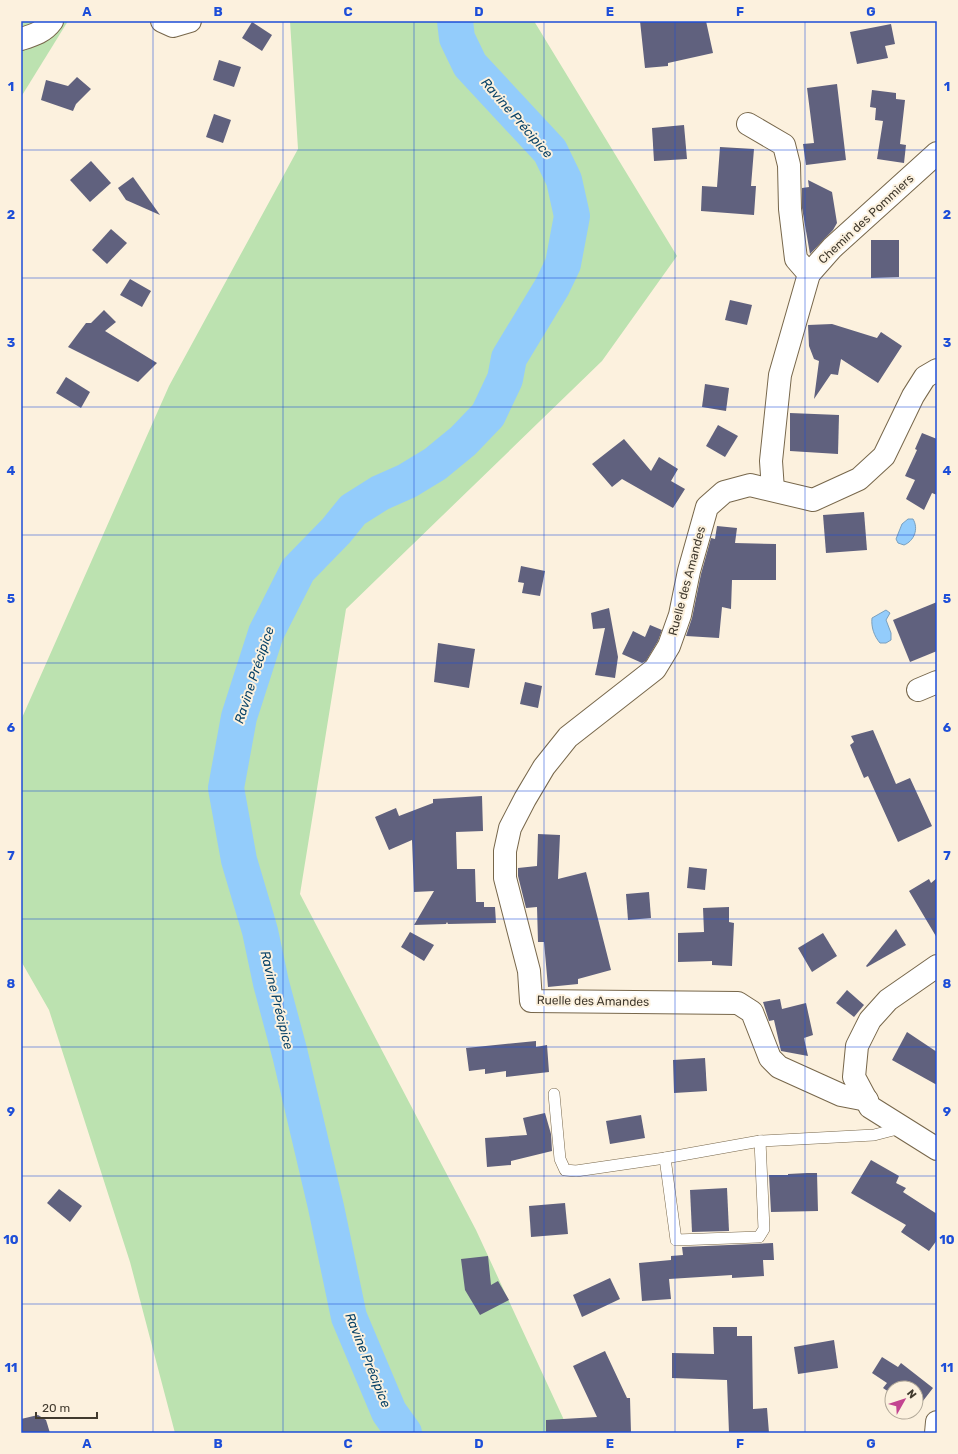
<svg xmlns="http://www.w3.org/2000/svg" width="958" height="1454" font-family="Rubik,sans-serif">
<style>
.green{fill:#bce2b0}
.water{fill:#93ccfb;stroke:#7aa0be}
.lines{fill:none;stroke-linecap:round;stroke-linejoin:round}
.river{stroke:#93ccfb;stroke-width:36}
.building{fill:#60617e}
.service-casing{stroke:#77674b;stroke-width:12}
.minor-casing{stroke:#77674b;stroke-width:24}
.service{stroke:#fff;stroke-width:11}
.minor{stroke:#fff;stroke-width:22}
.grid{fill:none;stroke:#1d4ed8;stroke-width:1;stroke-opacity:0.55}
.labels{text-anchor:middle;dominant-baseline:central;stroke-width:4;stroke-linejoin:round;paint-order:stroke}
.street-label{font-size:12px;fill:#413a2e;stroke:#fcf1de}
.water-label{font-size:13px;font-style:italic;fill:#084267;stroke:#fcf1de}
.neatline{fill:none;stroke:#1d4ed8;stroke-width:1.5}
.grid-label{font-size:13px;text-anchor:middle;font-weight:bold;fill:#1d4ed8}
</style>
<rect width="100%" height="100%" fill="#fcf1de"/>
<!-- green -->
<g class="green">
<polygon points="21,21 68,21 21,97"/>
<polygon points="290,21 534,21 677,256 602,361 346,609 300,894 476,1230 570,1433 175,1433 130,1262 49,1010 21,961 21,720 169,386 298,149"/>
</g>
<!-- water -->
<g class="water">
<path d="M 908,519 L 913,519 C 919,529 914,541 904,545 L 898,543 L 896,539 L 902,524 Z"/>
<path d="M 886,610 L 890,613 L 886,620 L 891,633 L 891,640 L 886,643 L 880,643 C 874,636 871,627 872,618 Z"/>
</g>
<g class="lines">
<!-- river -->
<polyline class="river" points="404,1433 389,1412 349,1317 326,1207 290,1054 271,983 260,931 239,860 226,788 239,717 266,633 298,570 336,531 353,510 380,493 407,481 435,464 463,441 488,415 505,379 509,358 552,287 563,264 572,216 564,180 550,151 470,65 457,38 455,21"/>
</g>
<!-- building -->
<g class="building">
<polygon points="640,21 706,21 713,53 668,63 668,66 645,68"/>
<polygon points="252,22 272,35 262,51 242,38"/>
<polygon points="891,24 895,44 885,46 888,58 857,64 850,32"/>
<polygon points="219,60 241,67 234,87 213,80"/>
<polygon points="77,77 91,89 76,104 73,111 41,100 46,80 68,86"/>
<polygon points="837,84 846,160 806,165 803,144 814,143 807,88"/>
<polygon points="872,90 896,93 896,99 905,100 900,144 906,145 904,163 877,159 883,121 875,120 876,108 870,107"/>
<polygon points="214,114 231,120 223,143 206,137"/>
<polygon points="684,125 687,159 654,161 652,128"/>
<polygon points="720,147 754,149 751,186 756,186 754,215 701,211 702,186 717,187"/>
<polygon points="91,161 111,183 90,202 70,180"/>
<polygon points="133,177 160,215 126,200 118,188"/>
<polygon points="808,180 832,192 837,223 833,230 810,254 802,208 802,188 809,187"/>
<polygon points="111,229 127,243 107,264 92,250"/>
<polygon points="871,240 899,240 899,277 871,278"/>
<polygon points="130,279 151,291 142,307 120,295"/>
<polygon points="730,300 752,305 747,325 725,320"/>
<polygon points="104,310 116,322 105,331 157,363 138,382 68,347 86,323 91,323"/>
<polygon points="832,324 877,338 881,332 902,346 878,383 841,359 838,375 831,374 814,399 819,361 814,359 809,346 808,325"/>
<polygon points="66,377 90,392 81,408 56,393"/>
<polygon points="705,384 729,388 726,411 702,407"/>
<polygon points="790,413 839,415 838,454 790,451"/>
<polygon points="718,425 738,436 725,457 706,446"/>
<polygon points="922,433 937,439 937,495 932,493 924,510 906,499 915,480 905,476 917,450 915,449"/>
<polygon points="624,439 651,471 659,457 678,469 671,481 685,489 673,508 622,479 612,487 592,464"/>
<polygon points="864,512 867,550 826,553 823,515"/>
<polygon points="717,526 737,528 735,543 776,544 776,580 732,580 731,609 722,607 719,638 686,636 692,618 701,574 711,538 715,539"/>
<polygon points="521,566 545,571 540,596 522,593 524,583 518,582"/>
<polygon points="937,602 937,651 910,662 893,620"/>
<polygon points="609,608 618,657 615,678 595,675 605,628 593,629 591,613"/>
<polygon points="650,625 662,630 658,641 646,661 642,663 622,654 633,631 645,637"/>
<polygon points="438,643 475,649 469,688 434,682"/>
<polygon points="525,682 542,686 538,708 520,704"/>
<polygon points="873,730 896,784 910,778 932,826 898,842 868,776 864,778 850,745 854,742 851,736"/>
<polygon points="482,796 483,831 456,832 457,869 475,869 476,902 484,902 484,907 495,907 496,923 448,924 447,922 446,924 414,925 434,891 414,892 412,840 389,850 375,817 396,808 399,816 433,803 433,799"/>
<polygon points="538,834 560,835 558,879 586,872 611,970 578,979 578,984 548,987 544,942 538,942 537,907 526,908 518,876 518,868 537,866"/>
<polygon points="689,867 707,869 705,890 687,888"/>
<polygon points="937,878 937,938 909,891 929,879 931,883"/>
<polygon points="649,892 651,918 628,920 626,894"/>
<polygon points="729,907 729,922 734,923 732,966 712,965 712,961 678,962 678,933 704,932 703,908"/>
<polygon points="896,929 906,945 867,967 866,966"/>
<polygon points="410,932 434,945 424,961 401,947"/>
<polygon points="823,933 837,956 812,972 798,948"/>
<polygon points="847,990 864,1005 854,1017 836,1003"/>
<polygon points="780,999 782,1009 806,1003 813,1035 804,1038 808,1056 781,1051 774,1020 769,1021 763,1002"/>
<polygon points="907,1032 937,1052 937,1085 892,1060"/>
<polygon points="536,1041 536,1047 547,1045 549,1072 506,1077 506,1071 485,1074 485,1069 469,1071 466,1048"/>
<polygon points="705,1058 707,1091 674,1093 673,1060"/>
<polygon points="545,1113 551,1134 552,1151 511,1161 511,1165 487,1167 485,1138 527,1135 523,1118"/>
<polygon points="641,1115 645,1138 610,1144 606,1121"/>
<polygon points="871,1160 899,1176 896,1183 906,1188 903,1192 937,1214 937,1240 929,1251 901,1232 906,1225 851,1193"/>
<polygon points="807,1173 817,1173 818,1211 771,1212 769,1175 788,1175 788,1174"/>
<polygon points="727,1188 729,1231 692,1232 690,1190"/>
<polygon points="59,1189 82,1206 70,1222 47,1203"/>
<polygon points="565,1203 568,1234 531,1237 529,1206"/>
<polygon points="773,1243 774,1260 763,1260 764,1276 732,1278 732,1275 669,1279 671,1299 642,1301 639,1263 671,1260 671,1256 683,1255 682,1247"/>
<polygon points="488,1256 491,1285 498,1281 509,1300 480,1315 465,1290 461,1259"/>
<polygon points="610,1278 620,1299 582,1317 573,1295"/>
<polygon points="713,1327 737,1327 737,1336 752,1336 753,1409 767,1408 769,1433 729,1433 727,1380 672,1378 672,1353 714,1354"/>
<polygon points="834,1340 838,1368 798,1374 794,1347"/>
<polygon points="605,1351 627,1398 630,1398 631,1433 546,1433 546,1420 597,1417 573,1366"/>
<polygon points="882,1357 898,1367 901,1363 933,1388 916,1410 916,1388 892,1388 892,1394 883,1388 887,1383 872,1373"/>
<polygon points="38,1415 46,1420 50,1433 21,1433 21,1419"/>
</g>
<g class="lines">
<!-- service casing -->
<g class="service-casing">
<g id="service">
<polyline points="554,1094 560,1159 565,1170 576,1171 665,1158 760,1141 874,1135 901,1128"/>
<polyline points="665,1158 676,1240 759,1237 764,1229 760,1141"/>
</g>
</g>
<!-- minor casing -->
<g class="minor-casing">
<g id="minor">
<polyline points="162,21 173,26 190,21"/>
<path d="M 21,39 C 34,35 44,32 52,21"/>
<polyline points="748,124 784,145 789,165 790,209 796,259 809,274"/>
<polyline points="773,490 771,461 780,375 809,274 832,248 937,153"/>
<polyline points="918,690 937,682"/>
<polyline points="937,966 888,1000 870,1020 857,1046 854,1077 870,1107 937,1149"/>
<polyline points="867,1100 841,1095 779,1067 770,1058 752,1012 738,1003 531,1001 529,971 505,878 505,851 510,828 525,799 544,767 568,737 655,669 669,646 680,615 689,571 707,507 724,492 750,485 813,500 859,479 884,456 913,396 925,377 937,370"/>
<polyline points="936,1433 937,1422"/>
</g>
</g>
<!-- service -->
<use href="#service" class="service"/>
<!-- minor -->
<use href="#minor" class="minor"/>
</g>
<!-- grid -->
<path class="grid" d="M 153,21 L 153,1433M 283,21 L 283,1433M 414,21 L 414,1433M 544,21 L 544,1433M 675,21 L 675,1433M 805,21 L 805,1433M 21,150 L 937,150M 21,278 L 937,278M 21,407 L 937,407M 21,535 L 937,535M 21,663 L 937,663M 21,791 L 937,791M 21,919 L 937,919M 21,1047 L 937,1047M 21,1176 L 937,1176M 21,1304 L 937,1304"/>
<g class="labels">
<!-- street labels -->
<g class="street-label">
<text transform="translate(866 219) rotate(-43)">Chemin des Pommiers</text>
<text transform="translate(687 581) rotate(-75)">Ruelle des Amandes</text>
<text transform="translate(593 1001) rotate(1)">Ruelle des Amandes</text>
</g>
<!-- water labels -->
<g class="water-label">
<text transform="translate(517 118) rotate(49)">Ravine Précipice</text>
<text transform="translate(254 675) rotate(-72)">Ravine Précipice</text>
<text transform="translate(277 1000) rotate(76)">Ravine Précipice</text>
<text transform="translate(368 1360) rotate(68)">Ravine Précipice</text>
</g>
</g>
<!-- border -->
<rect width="958" height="1454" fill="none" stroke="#fcf1de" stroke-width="44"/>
<!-- north arrow -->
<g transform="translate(904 1400) rotate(51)"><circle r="19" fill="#fcf1de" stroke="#b1a898"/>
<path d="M0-3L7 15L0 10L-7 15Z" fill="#c34490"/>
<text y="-6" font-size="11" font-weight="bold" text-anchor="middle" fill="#413a2e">N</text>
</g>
<!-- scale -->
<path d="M36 1412v6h61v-6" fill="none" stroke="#413a2e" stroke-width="2"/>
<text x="42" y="1412" font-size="12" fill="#413a2e" stroke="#fcf1de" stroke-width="3" paint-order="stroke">20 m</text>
<rect x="22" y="22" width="914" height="1410" class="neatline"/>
<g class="grid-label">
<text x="87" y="16">A</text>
<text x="218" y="16">B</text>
<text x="348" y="16">C</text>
<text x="479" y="16">D</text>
<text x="610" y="16">E</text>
<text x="740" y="16">F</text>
<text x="871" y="16">G</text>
<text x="11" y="91">1</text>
<text x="947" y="91">1</text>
<text x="11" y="219">2</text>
<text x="947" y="219">2</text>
<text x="11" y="347">3</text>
<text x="947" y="347">3</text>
<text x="11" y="475">4</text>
<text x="947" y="475">4</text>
<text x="11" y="603">5</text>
<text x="947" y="603">5</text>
<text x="11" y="732">6</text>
<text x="947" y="732">6</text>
<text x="11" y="860">7</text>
<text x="947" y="860">7</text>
<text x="11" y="988">8</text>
<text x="947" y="988">8</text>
<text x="11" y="1116">9</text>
<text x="947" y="1116">9</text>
<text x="11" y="1244">10</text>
<text x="947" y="1244">10</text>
<text x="11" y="1372">11</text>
<text x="947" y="1372">11</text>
<text x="87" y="1448">A</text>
<text x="218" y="1448">B</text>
<text x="348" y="1448">C</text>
<text x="479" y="1448">D</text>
<text x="610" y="1448">E</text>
<text x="740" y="1448">F</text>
<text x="871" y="1448">G</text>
</g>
</svg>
